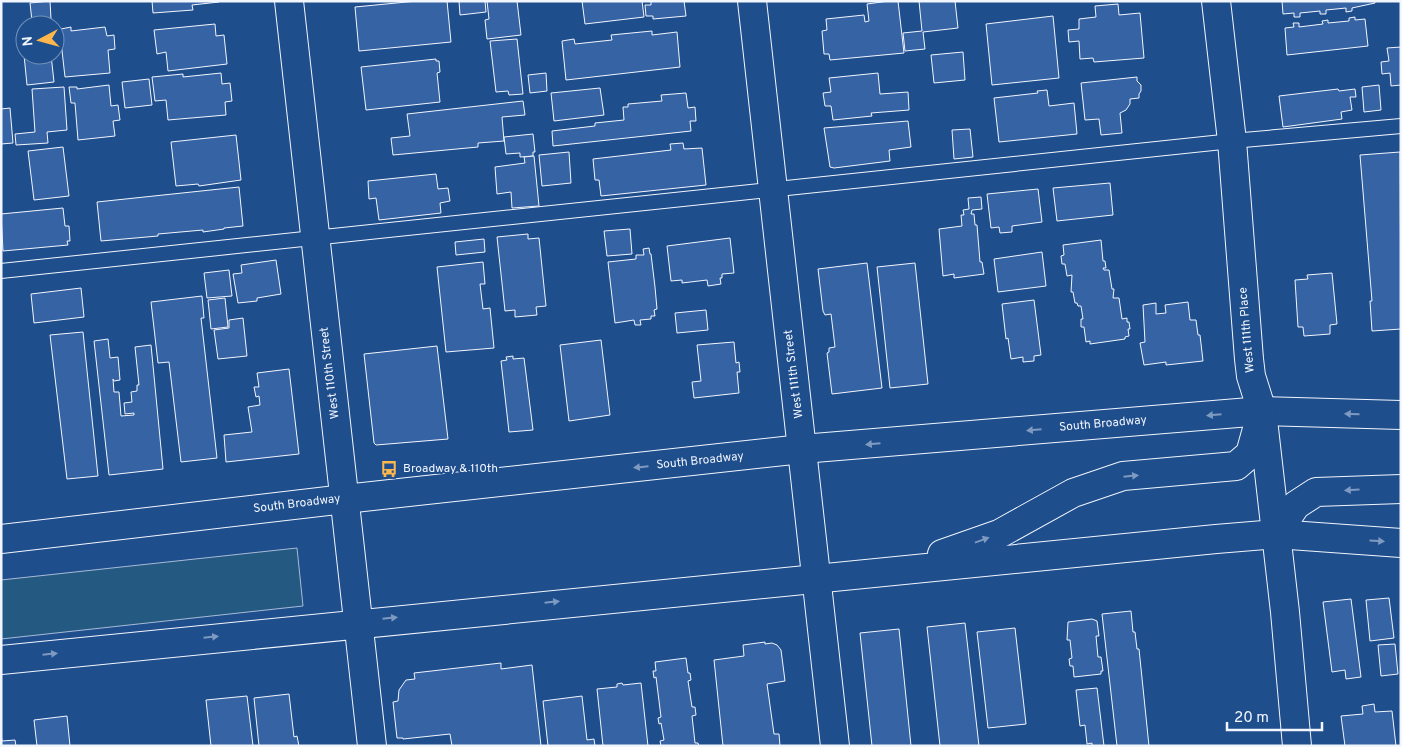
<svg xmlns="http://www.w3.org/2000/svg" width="1402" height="747" font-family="Overpass,sans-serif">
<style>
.green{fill:#245a82;stroke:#a8bbd7}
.building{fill:#3563a3;stroke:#f2f6ff}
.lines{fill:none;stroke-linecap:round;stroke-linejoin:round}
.service-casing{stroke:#f2f6ff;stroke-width:16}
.minor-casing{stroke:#f2f6ff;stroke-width:30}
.tertiary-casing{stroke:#f2f6ff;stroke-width:30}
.secondary-casing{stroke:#f2f6ff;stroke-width:30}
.service{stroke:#1f4e8c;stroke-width:14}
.minor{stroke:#1f4e8c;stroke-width:28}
.tertiary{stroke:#1f4e8c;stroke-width:28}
.secondary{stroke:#1f4e8c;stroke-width:28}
.oneway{fill:#7e9ac0}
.labels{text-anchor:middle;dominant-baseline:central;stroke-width:4;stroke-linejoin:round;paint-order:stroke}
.street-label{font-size:12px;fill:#f2f6ff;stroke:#1f4e8c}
.poi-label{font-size:12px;fill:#f2f6ff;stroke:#1f4e8c;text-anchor:start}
</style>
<rect width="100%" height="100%" fill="#1f4e8c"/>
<!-- green -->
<polygon class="green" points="297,548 303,606 1,639 1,580"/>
<!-- building -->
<g class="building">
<polygon points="50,1 51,19 32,21 30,3"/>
<polygon points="152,1 219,1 219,2 192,5 193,10 153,13"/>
<polygon points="417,1 447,1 451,42 359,51 355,7"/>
<polygon points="459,1 485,1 486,12 460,15"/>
<polygon points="487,1 517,1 521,35 487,39 485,20 489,19"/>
<polygon points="582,1 642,1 644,17 585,24"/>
<polygon points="651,1 684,1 686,16 653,19 653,16 646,16 645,5 651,5"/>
<polygon points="889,1 898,1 904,53 830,60 829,54 824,54 822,31 827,30 826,19 864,15 865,22 869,21 867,4"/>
<polygon points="919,1 955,1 958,28 923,32 925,49 905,51 903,33 922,31"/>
<polygon points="1282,1 1375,1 1375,3 1352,8 1352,11 1346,12 1346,8 1326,10 1326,14 1320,14 1320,11 1300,13 1300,17 1294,17 1294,13 1283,14"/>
<polygon points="1118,4 1119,15 1140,13 1144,58 1094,62 1093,58 1080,59 1079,41 1069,42 1068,30 1079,29 1079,19 1096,17 1095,6"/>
<polygon points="1053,16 1059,78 992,85 986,24"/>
<polygon points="1355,17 1355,20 1365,19 1368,46 1287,55 1285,28 1294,27 1293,23 1299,23 1299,27 1323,24 1322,21 1328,20 1328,23 1349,21 1349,18"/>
<polygon points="215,24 216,36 224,35 227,64 168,71 166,52 157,54 154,30"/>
<polygon points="71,27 71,31 105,27 107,36 114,35 115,49 108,50 110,73 65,77 60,33 62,33 61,29"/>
<polygon points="652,31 652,35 677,32 680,67 566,80 562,41 574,39 575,44 612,40 611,35"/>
<polygon points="25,34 25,55 51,55 54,82 27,85 22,35"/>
<polygon points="517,39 523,94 509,95 508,91 496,92 490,41"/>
<polygon points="1401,47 1401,85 1391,86 1390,73 1382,74 1381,62 1389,61 1387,48"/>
<polygon points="963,52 965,80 934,83 931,55"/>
<polygon points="436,59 436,61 439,61 440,72 437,73 440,102 366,110 361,67"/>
<polygon points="221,73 222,84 230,83 232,101 225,102 226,115 168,120 166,100 155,101 152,77 183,74 183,77"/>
<polygon points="546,73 547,91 530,93 528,75"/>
<polygon points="878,73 880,94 908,92 909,110 871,113 872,116 833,120 831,106 825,106 823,93 831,92 829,78"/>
<polygon points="1137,77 1137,81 1141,85 1141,91 1139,94 1139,98 1130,99 1130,104 1126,110 1120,113 1122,133 1101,135 1099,119 1085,120 1081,83"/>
<polygon points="149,79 152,105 125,108 122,82"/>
<polygon points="109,85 111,106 118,105 120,120 113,121 115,136 78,140 75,103 71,103 69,87 77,87 77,89"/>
<polygon points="1379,85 1381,110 1364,112 1362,87"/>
<polygon points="64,87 67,130 47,132 48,143 16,145 15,134 35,132 32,89"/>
<polygon points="600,88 604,115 554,121 551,93"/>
<polygon points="1338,89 1339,91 1355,89 1356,97 1350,97 1352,110 1341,112 1342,119 1283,127 1279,96"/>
<polygon points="1047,90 1049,106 1074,103 1077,134 999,142 994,98 1038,93 1037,91"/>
<polygon points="686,93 688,108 695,107 696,121 690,121 691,131 553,146 552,131 595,126 595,123 624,120 623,107 628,107 628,104 662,101 661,95"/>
<polygon points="523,101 525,115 502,117 504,141 478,143 478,147 393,155 391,138 410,136 407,114"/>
<polygon points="10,108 13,143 1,144 1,109"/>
<polygon points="908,121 911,147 889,150 890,161 834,168 830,167 824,128"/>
<polygon points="970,129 973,157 954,159 952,130"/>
<polygon points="533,134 535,152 533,152 533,156 520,157 520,153 506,154 504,137"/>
<polygon points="236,135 241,180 199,186 198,184 176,186 171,142"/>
<polygon points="683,143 684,149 702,148 706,185 601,196 599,180 595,180 593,159 671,150 670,144"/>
<polygon points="63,147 69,196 34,200 28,151"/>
<polygon points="569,152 571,183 542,186 539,155"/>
<polygon points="1400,152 1401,329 1372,331 1370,301 1372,301 1360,155"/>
<polygon points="534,156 539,206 512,208 511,192 497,194 495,167 525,163 524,157"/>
<polygon points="436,174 438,189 448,188 450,201 440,203 441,213 379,220 376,198 369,199 368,181"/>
<polygon points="1110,183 1113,215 1057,221 1053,188"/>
<polygon points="239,187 243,226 224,228 224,229 203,232 203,230 158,234 158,236 101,241 97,202"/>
<polygon points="1038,189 1042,222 1012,226 1012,232 1000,233 999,227 991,228 987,194"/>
<polygon points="981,197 982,209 972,210 971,214 974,214 975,225 977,225 980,262 982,262 984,274 954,278 954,274 943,276 939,229 962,226 961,215 964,215 963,210 969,209 968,198"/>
<polygon points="63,208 65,226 69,226 70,241 67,241 68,245 3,251 1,214"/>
<polygon points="630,229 632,254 607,256 604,231"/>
<polygon points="528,234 528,239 539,238 546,306 536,307 537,315 515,317 515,310 505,311 497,237"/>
<polygon points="730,238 734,273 722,274 722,278 720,278 721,284 708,286 707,280 682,283 682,280 671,281 667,246"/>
<polygon points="484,239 485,252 456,255 455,242"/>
<polygon points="1101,240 1103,261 1105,261 1106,268 1103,268 1104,270 1109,270 1112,289 1114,289 1113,298 1119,298 1122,319 1127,318 1127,322 1129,322 1130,329 1128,329 1129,336 1125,337 1125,339 1090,344 1090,341 1086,342 1084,327 1081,327 1081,319 1083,319 1081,306 1078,306 1077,303 1075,303 1073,292 1071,292 1072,275 1067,276 1065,264 1062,264 1061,256 1064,255 1063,245"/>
<polygon points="649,248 650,254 651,254 655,287 657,309 654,310 655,316 651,316 651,319 640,320 641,325 635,325 634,320 615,323 608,262 636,259 636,255 644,255 643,249"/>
<polygon points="1042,252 1046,286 998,292 994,259"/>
<polygon points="276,260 281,294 257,298 257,301 238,303 233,274 242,273 241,265"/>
<polygon points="483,262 485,284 480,284 483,309 490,308 494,348 446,352 437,267"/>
<polygon points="867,263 882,388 832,394 827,353 829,352 829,348 835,347 831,314 825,315 823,311 818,269"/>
<polygon points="915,263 928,384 890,388 877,267"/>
<polygon points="229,270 232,296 207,298 204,273"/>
<polygon points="1332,273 1337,324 1330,325 1330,334 1304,336 1303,327 1298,327 1295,280 1308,279 1307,275"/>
<polygon points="81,288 84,317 34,323 31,294"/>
<polygon points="202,296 204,318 201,318 217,458 181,462 169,362 158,363 151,302"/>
<polygon points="225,298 228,327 211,329 208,300"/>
<polygon points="1034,300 1041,355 1034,356 1034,361 1023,362 1023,357 1011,359 1008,338 1006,339 1002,304"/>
<polygon points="1188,302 1190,320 1196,320 1198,335 1200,335 1203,361 1166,365 1166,362 1144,365 1140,343 1145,342 1143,305 1156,303 1156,314 1166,313 1165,305"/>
<polygon points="706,310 708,330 677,333 675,313"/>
<polygon points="243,318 247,356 218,359 214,330 229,328 229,320"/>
<polygon points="83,332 98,476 67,479 50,335"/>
<polygon points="108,339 110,358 118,357 120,380 114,381 113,379 114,392 119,392 121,416 134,415 134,413 125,414 124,403 132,402 131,392 137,391 137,385 139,385 135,347 151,345 163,469 109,475 94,341"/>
<polygon points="601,340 610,415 569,421 560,345"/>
<polygon points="734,342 736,363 739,362 740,372 737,372 739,393 694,398 692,382 701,381 697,345"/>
<polygon points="437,346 448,439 376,445 374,443 364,354"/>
<polygon points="513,356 513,359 524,358 533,430 509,432 501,361 507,360 506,357"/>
<polygon points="289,369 299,454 226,462 224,435 252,432 248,407 260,405 259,396 256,397 254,387 259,387 257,373"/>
<polygon points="1389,598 1394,638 1370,641 1366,600"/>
<polygon points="1351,599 1361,677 1346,679 1345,670 1332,672 1323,602"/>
<polygon points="1131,611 1133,632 1135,632 1137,649 1139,649 1149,746 1117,746 1102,614"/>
<polygon points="1092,619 1097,621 1099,636 1096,636 1098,657 1101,657 1103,671 1101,671 1101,674 1074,677 1073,666 1070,666 1069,659 1072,658 1070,640 1067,640 1068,622"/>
<polygon points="965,623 979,746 940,746 927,627"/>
<polygon points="1015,628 1026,724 988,728 977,632"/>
<polygon points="899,629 911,746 872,746 860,633"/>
<polygon points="765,642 765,644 772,643 777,645 781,650 785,681 767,684 774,734 779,734 780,746 723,746 714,660 744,656 743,645"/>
<polygon points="1395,644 1398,674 1381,676 1378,645"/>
<polygon points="686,658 688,673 690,673 691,680 688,681 692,707 695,707 696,715 692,716 695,743 698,743 699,746 661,746 660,741 664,740 661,723 659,724 658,718 661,717 656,677 654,678 653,671 656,671 655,662"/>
<polygon points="501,663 501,669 532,665 541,746 452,746 450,734 403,739 403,738 397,738 393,702 398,701 399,690 406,680 415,679 414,673"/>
<polygon points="622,683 623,685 641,683 648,746 603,746 597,689 617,687 617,684"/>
<polygon points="1097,688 1104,746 1092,746 1092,743 1087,744 1085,725 1080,726 1076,690"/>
<polygon points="289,694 294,737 297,736 299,746 259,746 254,698"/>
<polygon points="247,696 253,746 211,746 206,700"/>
<polygon points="582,696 587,740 594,739 595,746 548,746 543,701"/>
<polygon points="1374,704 1375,712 1392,711 1396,746 1345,746 1341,716 1363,714 1362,706"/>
<polygon points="67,716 70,746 37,746 34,720"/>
<polygon points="1,734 2,741 15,740 16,746 1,746"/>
</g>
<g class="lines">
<!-- service casing -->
<g class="service-casing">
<polyline id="service" points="1,271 1232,141 1401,126"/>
</g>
<!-- minor casing -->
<g class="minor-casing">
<g id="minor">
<polyline points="289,1 372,746"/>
<polyline points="752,1 835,746"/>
</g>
</g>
<!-- tertiary casing -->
<g class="tertiary-casing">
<polyline id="tertiary" points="1216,1 1232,141 1249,359 1251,376 1262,411 1285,612 1297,746"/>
</g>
<!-- secondary casing -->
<g class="secondary-casing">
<g id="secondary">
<polyline points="1276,534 1296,505 1316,492 1401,489"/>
<polyline points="1,539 345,499 802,449 1262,411 1401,415"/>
<polyline points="942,554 999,534 1073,493 1123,476 1236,466 1250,454 1262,411"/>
<path d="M 1,660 C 406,616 811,576 1216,539 L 1276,534 L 1401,543"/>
</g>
</g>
<!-- service -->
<use href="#service" class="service"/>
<!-- minor -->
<use href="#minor" class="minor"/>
<!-- tertiary -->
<use href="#tertiary" class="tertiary"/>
<!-- secondary -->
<use href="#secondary" class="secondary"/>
</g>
<!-- one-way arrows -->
<defs><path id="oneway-solid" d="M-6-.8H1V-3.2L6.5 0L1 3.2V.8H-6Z" transform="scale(1.25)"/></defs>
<g class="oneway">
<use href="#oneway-solid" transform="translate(1352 414) rotate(-178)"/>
<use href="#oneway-solid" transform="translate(1214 415) rotate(175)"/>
<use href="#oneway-solid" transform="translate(1034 430) rotate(175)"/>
<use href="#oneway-solid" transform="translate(873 444) rotate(175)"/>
<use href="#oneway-solid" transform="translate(641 467) rotate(174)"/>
<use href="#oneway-solid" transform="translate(1131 476) rotate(-6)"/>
<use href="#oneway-solid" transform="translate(1352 490) rotate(177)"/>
<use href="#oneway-solid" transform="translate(982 540) rotate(-20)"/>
<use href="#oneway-solid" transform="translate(1377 541) rotate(4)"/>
<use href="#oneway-solid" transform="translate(552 602) rotate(-6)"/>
<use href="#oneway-solid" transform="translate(390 618) rotate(-6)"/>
<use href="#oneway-solid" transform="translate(211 637) rotate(-6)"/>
<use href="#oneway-solid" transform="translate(50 654) rotate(-6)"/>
</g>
<!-- icons -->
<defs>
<g id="bus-bare" transform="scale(1.35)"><path d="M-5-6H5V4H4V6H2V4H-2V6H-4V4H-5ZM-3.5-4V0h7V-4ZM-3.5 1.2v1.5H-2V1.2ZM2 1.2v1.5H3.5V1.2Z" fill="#ffb74d" stroke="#1f4e8c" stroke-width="2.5" paint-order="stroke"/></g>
</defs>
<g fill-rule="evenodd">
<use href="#bus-bare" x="389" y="469"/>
</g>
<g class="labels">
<!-- street labels -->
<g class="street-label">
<text transform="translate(1247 330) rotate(-95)">West 111th Place</text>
<text transform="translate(330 373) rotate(-97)">West 110th Street</text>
<text transform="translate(794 374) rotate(-97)">West 111th Street</text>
<text transform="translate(1103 424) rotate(-5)">South Broadway</text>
<text transform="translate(700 461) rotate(-6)">South Broadway</text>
<text transform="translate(297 504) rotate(-7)">South Broadway</text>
</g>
<!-- poi labels -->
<g class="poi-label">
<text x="403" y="469">Broadway &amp; 110th</text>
</g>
</g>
<!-- border -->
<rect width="1402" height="747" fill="none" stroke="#f2f6ff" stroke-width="5"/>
<!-- north arrow -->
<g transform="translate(40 40) rotate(264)"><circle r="24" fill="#1f4e8c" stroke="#7391ba"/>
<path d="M0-4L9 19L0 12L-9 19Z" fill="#ffb74d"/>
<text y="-8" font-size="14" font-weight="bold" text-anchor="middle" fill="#f2f6ff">N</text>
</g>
<!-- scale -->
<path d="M1227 722v8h95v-8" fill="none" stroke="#f2f6ff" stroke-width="2.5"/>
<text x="1234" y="722" font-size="15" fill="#f2f6ff" stroke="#1f4e8c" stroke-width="4" paint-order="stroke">20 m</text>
</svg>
